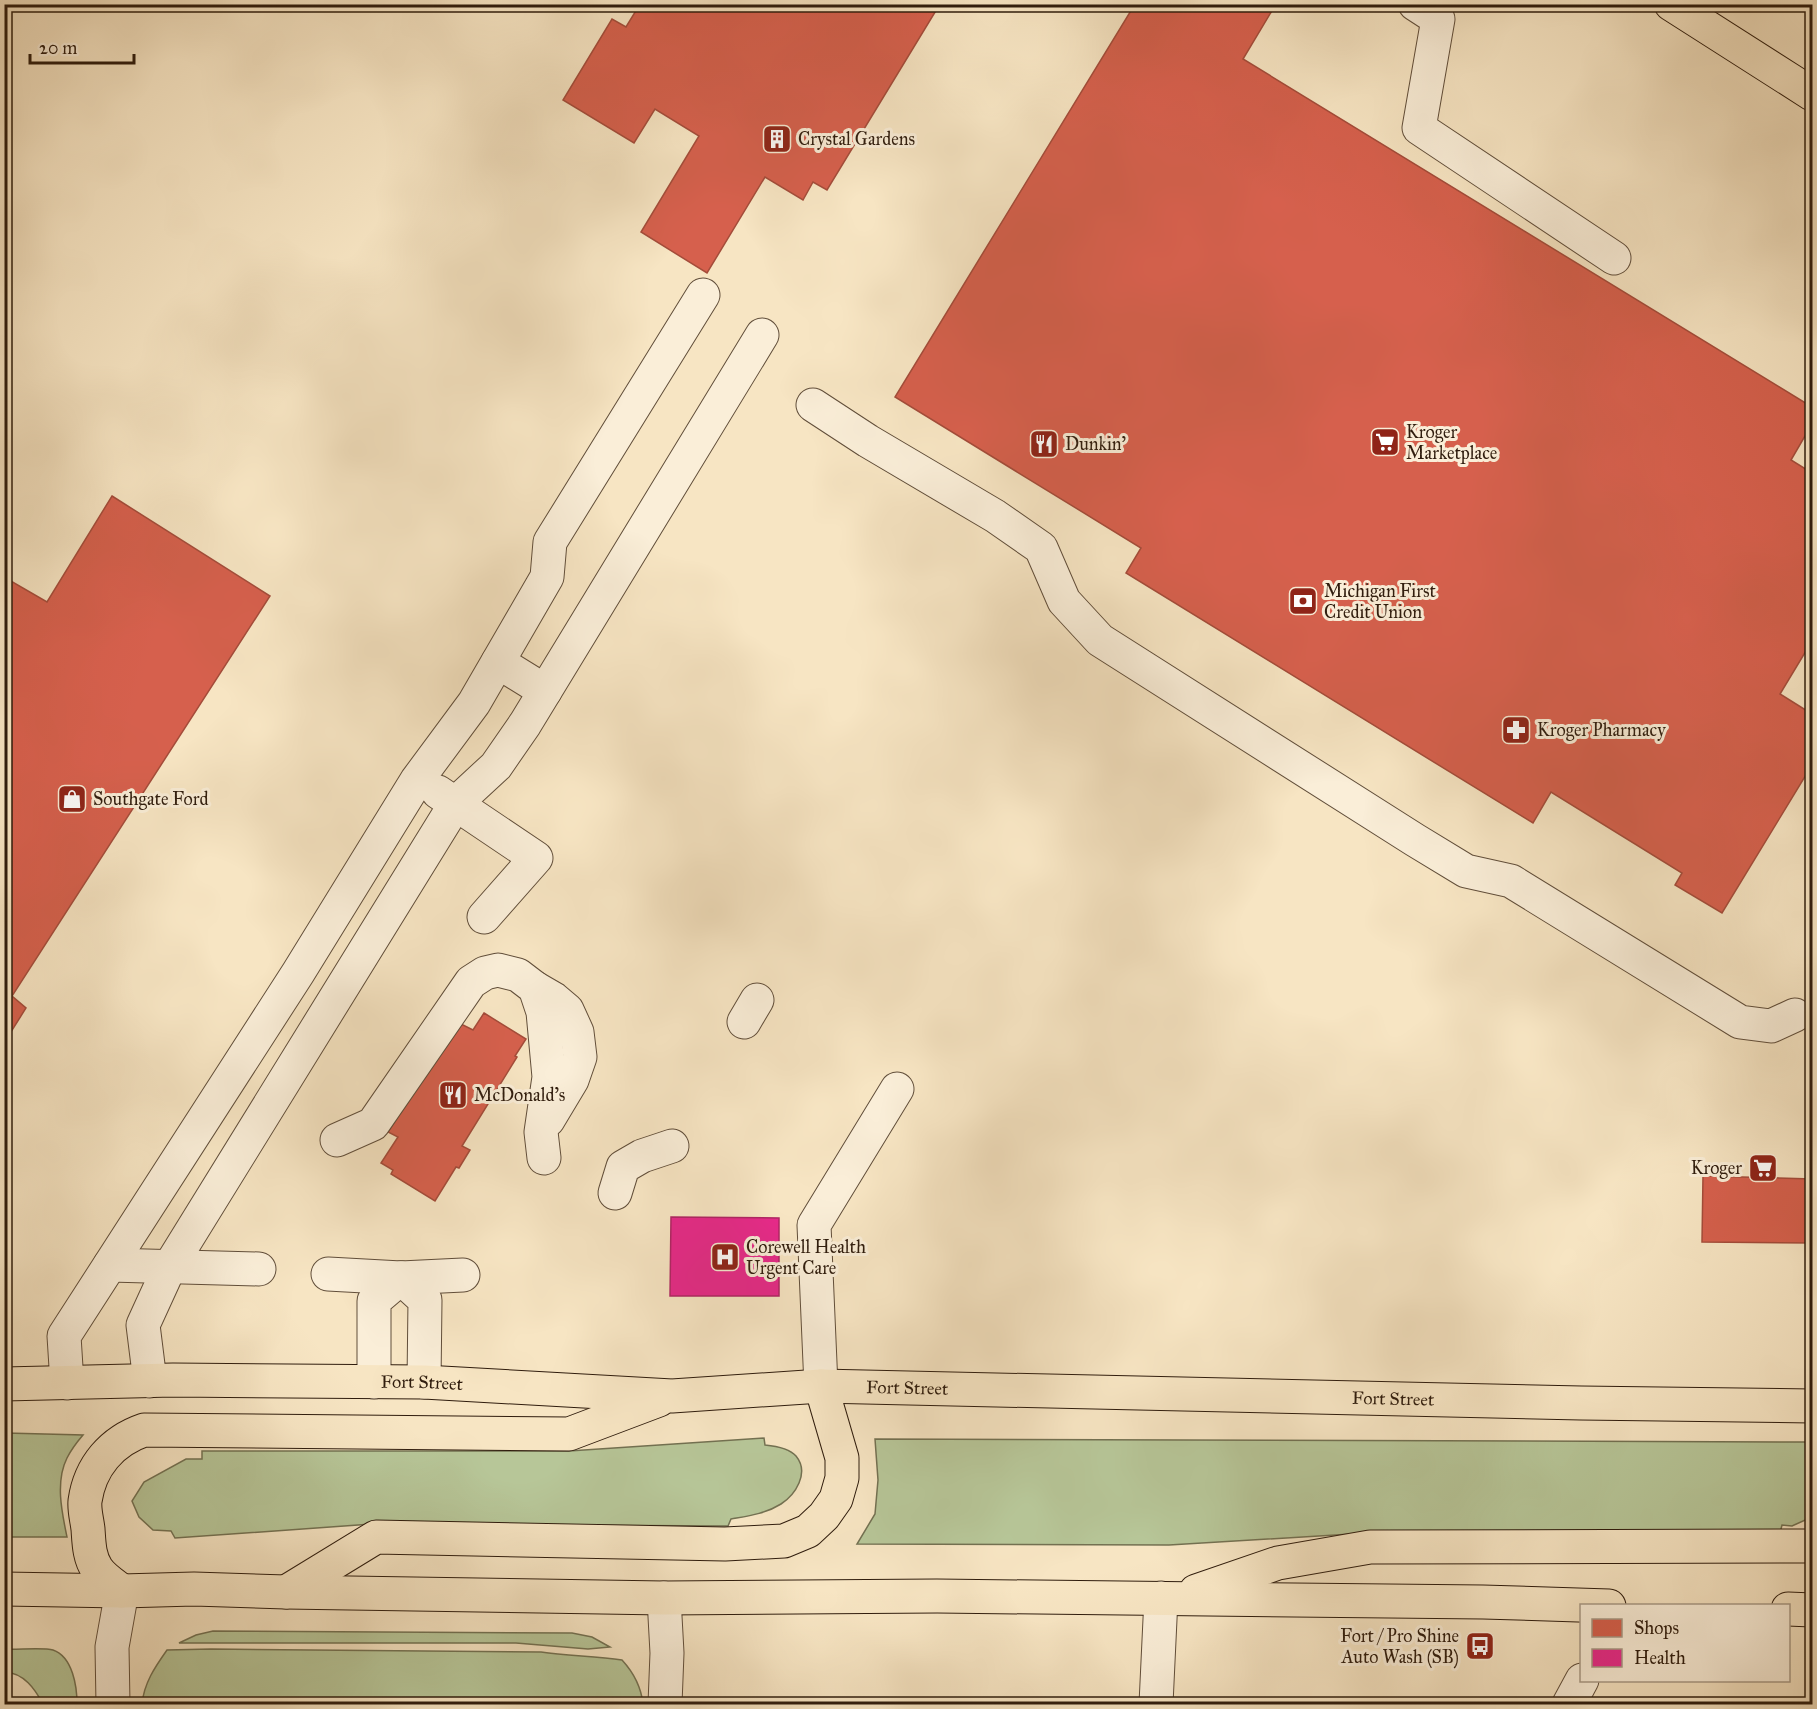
<svg xmlns="http://www.w3.org/2000/svg" width="1817" height="1709" font-family="'IM FELL Great Primer',serif">
<style>
.green{fill:#b7c698;stroke:#737152;stroke-width:1.5}
.shops{fill:#d6604d;stroke:#a44c3a;stroke-width:1.5}
.health{fill:#e7298a;stroke:#b02564;stroke-width:1.5}
.lines{fill:none;stroke-linecap:round;stroke-linejoin:round}
.minor-casing{stroke:#614e3a;stroke-width:35}
.major-casing{stroke:#2f1c0d;stroke-width:35}
.minor{stroke:#faeed8;stroke-width:33}
.major{stroke:#f7e5c3;stroke-width:33}
.labels{text-anchor:middle;dominant-baseline:central;stroke-width:6;stroke-linejoin:round;paint-order:stroke}
.poi-label{font-size:18px;fill:#2f1c0d;stroke:#faeed8;text-anchor:start}
.street-label{font-size:18px;fill:#2f1c0d;stroke:#faeed8}
</style>
<rect width="100%" height="100%" fill="#f7e5c3"/>
<filter id="stains"><feTurbulence type="fractalNoise" baseFrequency=".00333" numOctaves="4"/><feColorMatrix values="0 0 0 0 .2 0 0 0 0 .09 0 0 0 0 .02 0 0 0 .5 -.17"/></filter>
<radialGradient id="worn" r=".72"><stop offset=".6" stop-color="#630" stop-opacity="0"/><stop offset="1" stop-color="#630" stop-opacity=".3"/></radialGradient>
<!-- green -->
<g class="green">
<path d="M 5,1433 L 83,1435 C 77,1442 71,1450 67,1458 C 55,1482 62,1513 67,1537 L 5,1537 Z"/>
<path d="M 764,1438 L 765,1445 C 775,1446 789,1448 796,1456 C 810,1473 795,1495 781,1504 C 765,1514 748,1516 731,1519 L 728,1526 L 372,1524 L 175,1538 L 171,1531 L 153,1530 L 139,1517 L 132,1501 L 144,1482 L 186,1459 L 202,1459 L 202,1451 L 569,1451 Z"/>
<polygon points="875,1439 1810,1442 1812,1450 1812,1517 1792,1526 1782,1525 1780,1533 1384,1532 1169,1545 857,1544 875,1514 878,1480"/>
<polygon points="213,1631 572,1633 592,1637 610,1647 588,1649 516,1643 179,1643 196,1635"/>
<path d="M 5,1649 C 15,1650 44,1647 53,1650 C 73,1657 77,1687 77,1704 L 43,1704 C 35,1689 24,1673 5,1672 Z"/>
<path d="M 211,1649 L 541,1652 C 568,1656 595,1656 622,1660 C 634,1673 641,1686 643,1704 L 533,1704 L 510,1699 L 275,1698 L 258,1701 L 254,1704 L 142,1704 C 144,1683 155,1667 167,1650 Z"/>
</g>
<!-- shops -->
<g class="shops">
<polygon points="640,4 940,4 827,190 813,182 803,200 765,177 707,273 641,232 699,136 655,109 634,143 563,100 612,19 626,27"/>
<polygon points="1135,4 1276,4 1243,59 1812,407 1812,424 1791,460 1812,473 1812,641 1780,694 1812,714 1812,765 1722,913 1675,885 1682,873 1551,792 1533,823 1126,573 1141,548 895,397"/>
<polygon points="112,496 270,596 12,996 26,1008 4,1043 4,577 47,602"/>
<polygon points="484,1013 526,1039 515,1056 517,1057 462,1146 470,1150 459,1168 456,1167 435,1201 391,1174 393,1170 381,1163 398,1137 388,1132 441,1048 444,1050 461,1024 473,1030"/>
<polygon points="1772,1157 1773,1178 1754,1179 1753,1158"/>
<polygon points="1703,1176 1812,1179 1812,1243 1702,1242"/>
</g>
<!-- health -->
<polygon class="health" points="671,1217 779,1218 779,1296 670,1296"/>
<g class="lines">
<!-- minor casing -->
<g class="minor-casing">
<g id="minor">
<polyline points="1415,4 1438,19 1419,128 1614,258"/>
<polyline points="813,405 868,441 995,516 1041,548 1064,601 1100,640 1415,840 1466,871 1511,881 1740,1022 1771,1026 1795,1015"/>
<polyline points="498,662 545,691"/>
<polyline points="438,792 536,858 484,917"/>
<polyline points="535,988 554,999 567,1010 577,1032 580,1057 572,1080 548,1120"/>
<polyline points="744,1022 757,1000"/>
<polyline points="337,1140 373,1124 471,982 485,973 498,970 518,975 535,988 543,1012 549,1077 541,1132 544,1158"/>
<polyline points="615,1193 623,1167 642,1156 672,1146"/>
<polyline points="110,1265 259,1269"/>
<polyline points="328,1274 401,1278 463,1275"/>
<polyline points="401,1278 425,1300 424,1382"/>
<polyline points="150,1381 143,1325 170,1266 456,803 496,766 525,724 762,335"/>
<polyline points="374,1382 374,1301 401,1278"/>
<polyline points="67,1383 64,1336 298,973 417,780 474,703 547,577 550,542 703,295"/>
<polyline points="821,1386 814,1225 897,1089"/>
<polyline points="664,1598 667,1653 665,1704"/>
<polyline points="113,1704 112,1647 122,1591"/>
<polyline points="1156,1704 1161,1598"/>
<polyline points="1569,1704 1582,1680"/>
</g>
</g>
<!-- major casing -->
<g class="major-casing">
<g id="major">
<polyline points="1671,4 1812,94"/>
<path id="s1" d="M 4,1384 L 173,1380 L 424,1382 L 672,1396 L 821,1386 L 1581,1403 L 1812,1406"/>
<polyline points="4,1589 122,1591 194,1589 286,1592 664,1598 937,1596 1483,1602 1609,1606"/>
<path d="M 122,1591 C 113,1584 103,1578 97,1569 C 89,1557 89,1543 88,1529 C 87,1520 84,1510 85,1501 C 90,1466 112,1441 144,1430 L 569,1434 L 659,1400"/>
<polyline points="1196,1591 1278,1563 1370,1547 1812,1546"/>
<polyline points="286,1592 376,1537 725,1544 784,1541 808,1531 824,1516 836,1499 842,1478 842,1458 821,1386"/>
<polyline points="1788,1609 1812,1610"/>
</g>
</g>
<!-- minor -->
<use href="#minor" class="minor"/>
<!-- major -->
<use href="#major" class="major"/>
</g>
<!-- icons -->
<defs>
<g id="building-square" transform="scale(1.5)"><rect x="-9" y="-9" width="18" height="18" rx="4" fill="#8f2418" stroke="#faeed8"/><path d="M-4-6H4V6H1V3H-1V6H-4ZM-2.5-4.3h1.7v1.8h-1.7ZM.8-4.3h1.7v1.8H.8ZM-2.5-1h1.7V.8h-1.7ZM.8-1h1.7V.8H.8Z" fill="#fff"/></g>
<g id="supermarket-square" transform="scale(1.5)"><rect x="-9" y="-9" width="18" height="18" rx="4" fill="#8f2418" stroke="#faeed8"/><path d="M-6-5.5h2.5l.6 2H6L4.5 2H-2.5L-4.4-4H-6ZM-1.5 3.2a1.3 1.3 0 1 0 .1 0ZM3 3.2a1.3 1.3 0 1 0 .1 0Z" fill="#fff"/></g>
<g id="restaurant-square" transform="scale(1.5)"><rect x="-9" y="-9" width="18" height="18" rx="4" fill="#8f2418" stroke="#faeed8"/><path d="M-5-6h1v4h1v-4h1v4h1v-4h1v5L-1.5 .5V6h-2V.5L-5-1ZM5-6V6H3V1.5H1.5Q1.5-4 5-6Z" fill="#fff"/></g>
<g id="bank-square" transform="scale(1.5)"><rect x="-9" y="-9" width="18" height="18" rx="4" fill="#8f2418" stroke="#faeed8"/><path d="M-6-4H6V4H-6ZM0-2.3a2.3 2.3 0 1 0 0 4.6a2.3 2.3 0 1 0 0-4.6Z" fill="#fff"/></g>
<g id="pharmacy-square" transform="scale(1.5)"><rect x="-9" y="-9" width="18" height="18" rx="4" fill="#8f2418" stroke="#faeed8"/><path d="M-2-6h4v4h4v4h-4v4h-4v-4h-4v-4h4Z" fill="#fff"/></g>
<g id="shop-square" transform="scale(1.5)"><rect x="-9" y="-9" width="18" height="18" rx="4" fill="#8f2418" stroke="#faeed8"/><path d="M-5-2.5h2.3a2.7 3.5 0 0 1 5.4 0H5L5.5 6h-11ZM-1.5-2.5h3a1.5 2.3 0 0 0-3 0Z" fill="#fff"/></g>
<g id="hospital-square" transform="scale(1.5)"><rect x="-9" y="-9" width="18" height="18" rx="4" fill="#8f2418" stroke="#faeed8"/><path d="M-5-5h3v3.5h4V-5h3V5h-3V1.5h-4V5h-3Z" fill="#fff"/></g>
<g id="bus-square" transform="scale(1.5)"><rect x="-9" y="-9" width="18" height="18" rx="4" fill="#8f2418" stroke="#faeed8"/><path d="M-5-6H5V4H4V6H2V4H-2V6H-4V4H-5ZM-3.5-4V0h7V-4ZM-3.5 1.2v1.5H-2V1.2ZM2 1.2v1.5H3.5V1.2Z" fill="#fff"/></g>
</defs>
<g fill-rule="evenodd">
<use href="#building-square" x="777" y="139"/>
<use href="#supermarket-square" x="1385" y="442"/>
<use href="#restaurant-square" x="1044" y="444"/>
<use href="#bank-square" x="1303" y="601"/>
<use href="#pharmacy-square" x="1516" y="730"/>
<use href="#shop-square" x="72" y="799"/>
<use href="#restaurant-square" x="453" y="1095"/>
<use href="#supermarket-square" x="1763" y="1168"/>
<use href="#hospital-square" x="725" y="1257"/>
<use href="#bus-square" x="1480" y="1646"/>
</g>
<g class="labels">
<!-- poi labels -->
<g class="poi-label">
<text x="798" y="139">Crystal Gardens</text>
<text x="1406" y="432">Kroger<tspan x="1406" dy="21">Marketplace</tspan></text>
<text x="1065" y="444">Dunkin'</text>
<text x="1324" y="591">Michigan First<tspan x="1324" dy="21">Credit Union</tspan></text>
<text x="1537" y="730">Kroger Pharmacy</text>
<text x="93" y="799">Southgate Ford</text>
<text x="474" y="1095">McDonald's</text>
<text x="1742" y="1168" text-anchor="end">Kroger</text>
<text x="746" y="1247">Corewell Health<tspan x="746" dy="21">Urgent Care</tspan></text>
<text x="1459" y="1636" text-anchor="end">Fort / Pro Shine<tspan x="1459" dy="21">Auto Wash (SB)</tspan></text>
</g>
<!-- street labels -->
<g class="street-label">
<text stroke="none"><textPath href="#s1" startOffset="418">Fort Street</textPath></text>
<text stroke="none"><textPath href="#s1" startOffset="904">Fort Street</textPath></text>
<text stroke="none"><textPath href="#s1" startOffset="1390">Fort Street</textPath></text>
</g>
</g>
<!-- margin -->
<rect width="1817" height="1709" fill="none" stroke="#f7e5c3" stroke-width="24"/>
<rect x="6" y="6" width="1805" height="1697" fill="none" stroke="#2f1c0d" stroke-width="3"/>
<rect x="12" y="12" width="1793" height="1685" fill="none" stroke="#2f1c0d" stroke-width="1.5"/>
<!-- legend -->
<rect x="1580" y="1604" width="210" height="78" fill="#faeed8" stroke="#a99a87" stroke-width="1.5"/>
<rect x="1592" y="1619" width="30" height="18" fill="#d6604d" stroke="#a99a87" stroke-width="1.5"/>
<text x="1634" y="1634" font-size="18" fill="#2f1c0d">Shops</text>
<rect x="1592" y="1649" width="30" height="18" fill="#e7298a" stroke="#a99a87" stroke-width="1.5"/>
<text x="1634" y="1664" font-size="18" fill="#2f1c0d">Health</text>
<!-- scale -->
<path d="M30 54v9h104v-9" fill="none" stroke="#2f1c0d" stroke-width="3"/>
<text x="39" y="54" font-size="18" fill="#2f1c0d" stroke="#faeed8" stroke-width="4.5" paint-order="stroke">20 m</text>
<rect width="100%" height="100%" filter="url(#stains)"/>
<rect width="100%" height="100%" fill="url(#worn)"/>
</svg>
